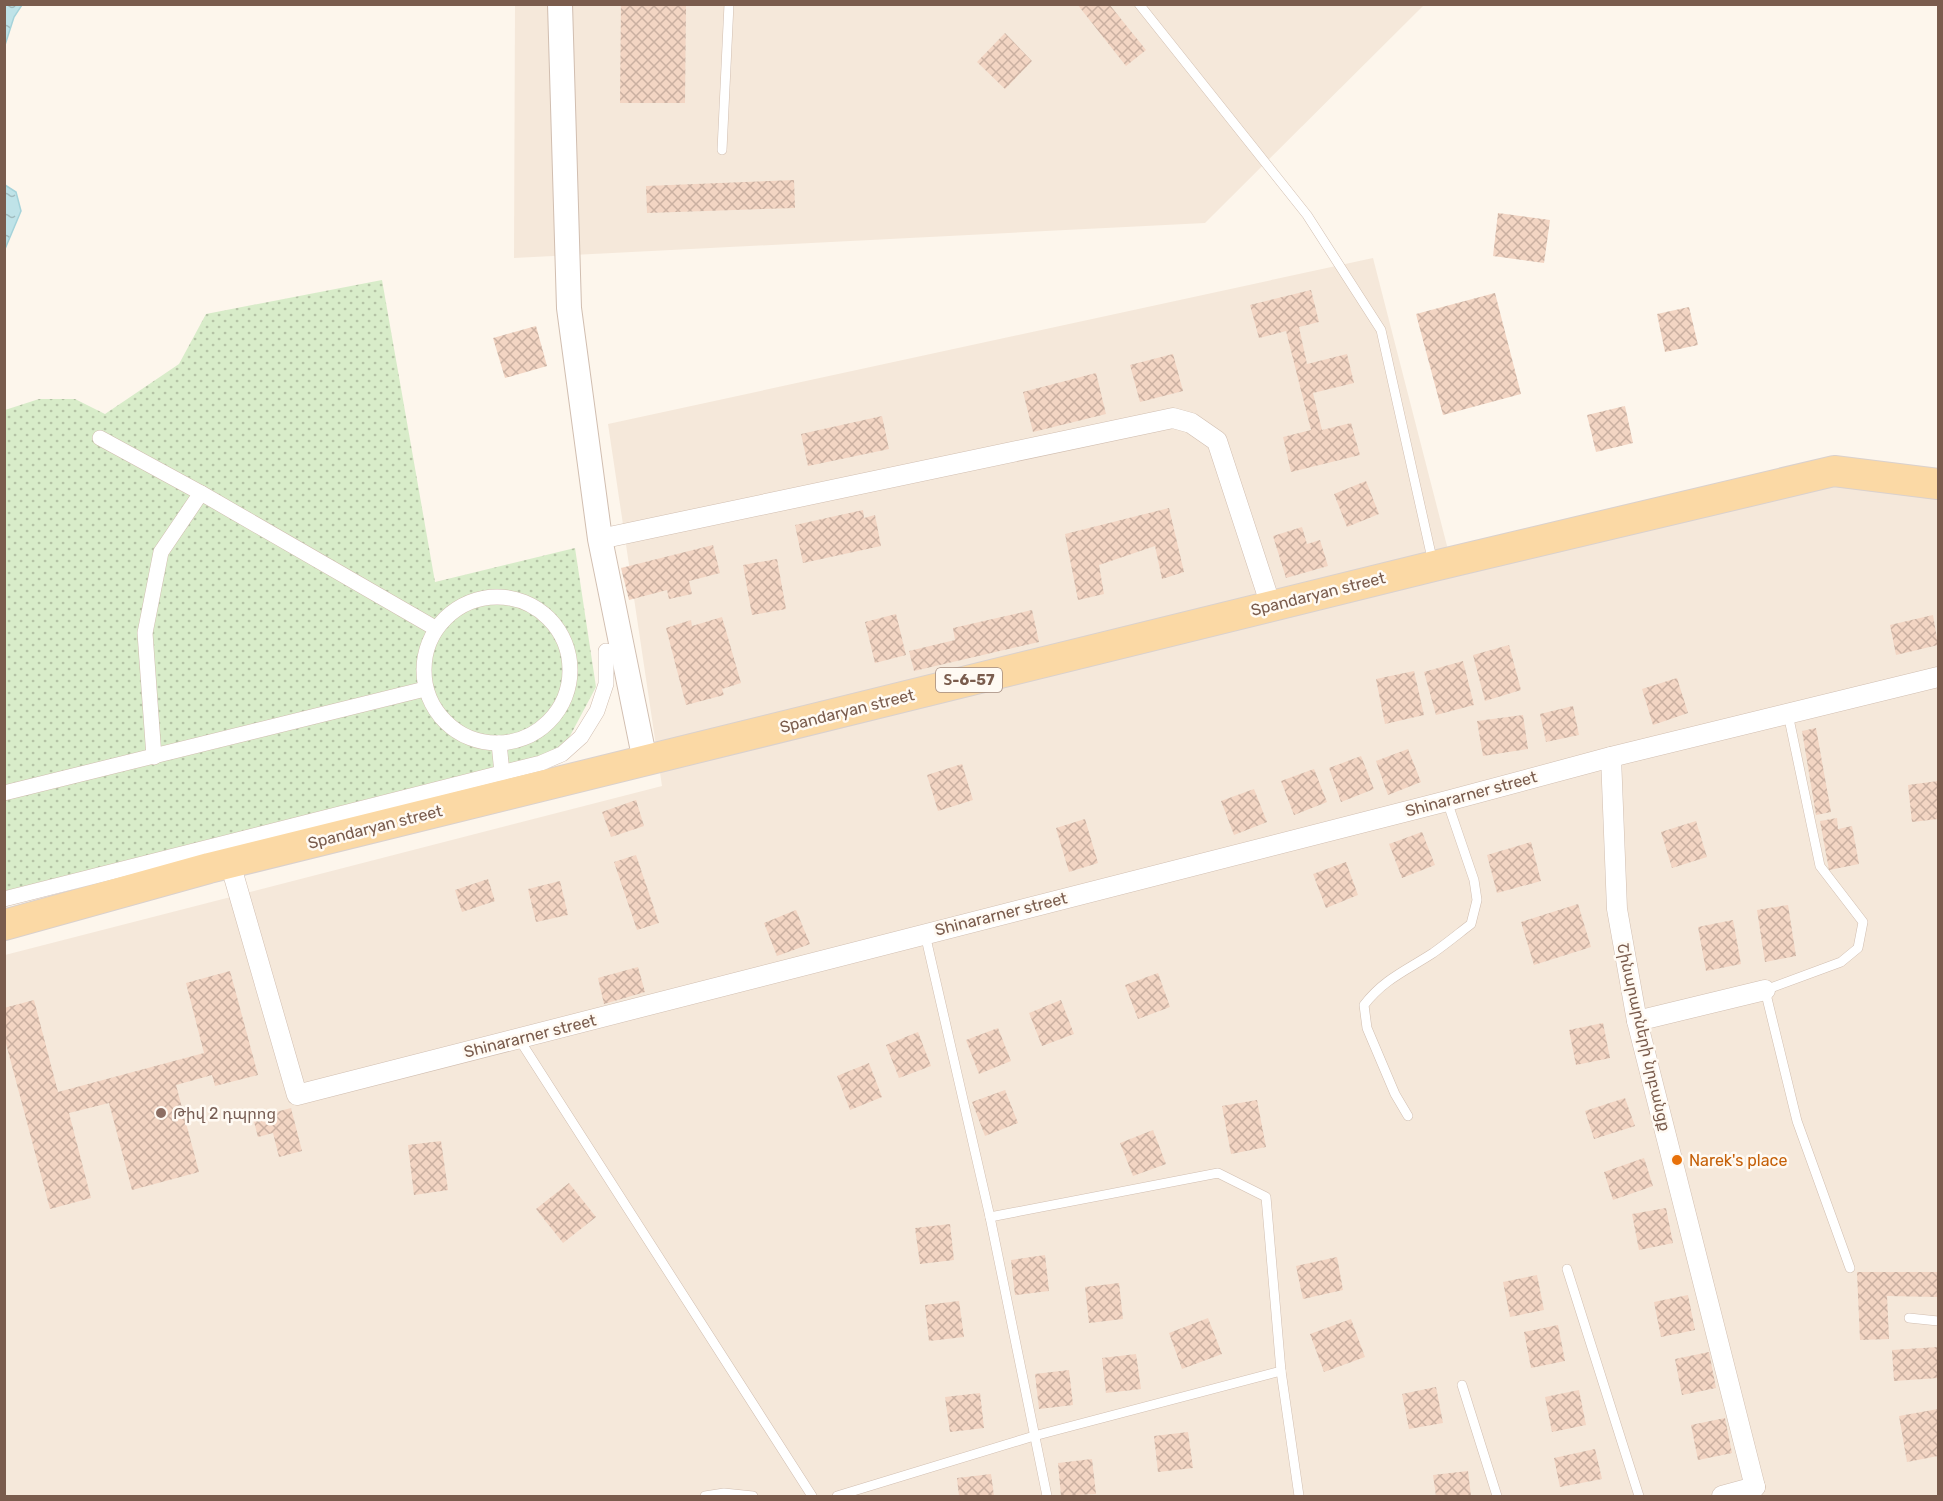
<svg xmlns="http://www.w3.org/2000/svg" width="1943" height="1501" font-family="Rubik,'Noto Sans Armenian',sans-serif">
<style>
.residential{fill:#f5e8da}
.grass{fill:url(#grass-dots)}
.water{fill:url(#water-ripples);stroke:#a5d3da;stroke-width:1.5}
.building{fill:url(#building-cross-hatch)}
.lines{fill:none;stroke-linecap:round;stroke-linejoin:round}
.service-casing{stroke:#d1beb0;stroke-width:10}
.pedestrian-casing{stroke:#d1beb0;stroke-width:16}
.minor-casing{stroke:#d1beb0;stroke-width:21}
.tertiary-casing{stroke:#d1beb0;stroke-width:26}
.primary-casing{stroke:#dad1cd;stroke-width:32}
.service{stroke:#fff;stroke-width:9}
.pedestrian{stroke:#fff;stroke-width:15}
.minor{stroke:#fff;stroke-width:20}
.tertiary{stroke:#fff;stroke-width:24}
.primary{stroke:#fbd9a5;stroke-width:30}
.education-dot{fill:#8d6e63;stroke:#fffaf3;stroke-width:2}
.food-dot{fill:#e8710a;stroke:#fffaf3;stroke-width:2}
.labels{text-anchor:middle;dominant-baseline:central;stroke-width:5;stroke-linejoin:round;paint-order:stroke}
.shield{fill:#fffaf3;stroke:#a28b7f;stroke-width:1.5}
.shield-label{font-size:15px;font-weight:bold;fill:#7a5c4d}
.street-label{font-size:16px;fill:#7a5c4d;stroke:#fffaf3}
.education-label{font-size:16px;fill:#785e54;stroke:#fffaf3;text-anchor:start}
.food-label{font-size:16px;fill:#c56008;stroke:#fffaf3;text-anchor:start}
</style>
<defs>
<pattern id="grass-dots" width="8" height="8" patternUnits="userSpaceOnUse" patternTransform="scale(1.5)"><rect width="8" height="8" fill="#d8ecc9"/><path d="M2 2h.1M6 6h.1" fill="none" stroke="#b4c2a5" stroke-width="1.8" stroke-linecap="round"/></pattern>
<pattern id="water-ripples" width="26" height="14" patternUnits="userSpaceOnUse" patternTransform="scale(1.5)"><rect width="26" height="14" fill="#bfe3e8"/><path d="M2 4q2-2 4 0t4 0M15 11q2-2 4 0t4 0" fill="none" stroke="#a0bbbe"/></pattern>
<pattern id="building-cross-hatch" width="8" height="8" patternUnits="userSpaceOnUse" patternTransform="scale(1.5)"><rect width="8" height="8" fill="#f3d5c3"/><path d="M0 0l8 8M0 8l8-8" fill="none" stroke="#cab0a1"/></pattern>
</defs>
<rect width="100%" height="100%" fill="#fdf6ec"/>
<!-- residential -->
<g class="residential">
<polygon points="515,5 1424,5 1205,223 514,258"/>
<polygon points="1373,258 1455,577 1857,480 1938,495 1938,1496 5,1496 5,955 662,786 608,424"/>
</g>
<!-- grass -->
<polygon class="grass" points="382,280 435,582 575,548 596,687 562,751 5,891 5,410 39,399 75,399 105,414 179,364 206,314"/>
<!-- water -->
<g class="water">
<polygon points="5,4 22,5 14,17 5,45"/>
<polygon points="5,185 16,192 21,211 5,249"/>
</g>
<!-- building -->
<g class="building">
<polygon points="621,4 686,4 685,103 620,103"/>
<polygon points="1077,4 1109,4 1146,50 1126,66"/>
<polygon points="1005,33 1032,61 1005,89 977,62"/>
<polygon points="794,180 795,208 647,213 646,186"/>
<polygon points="1498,213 1550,220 1544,263 1493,256"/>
<polygon points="1311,290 1319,322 1299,327 1307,364 1347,354 1354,383 1313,393 1322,430 1351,423 1360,455 1291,472 1283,437 1311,430 1286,331 1259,338 1250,305"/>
<polygon points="1495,293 1521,394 1443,415 1416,314"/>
<polygon points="1689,307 1698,345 1665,352 1657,314"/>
<polygon points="536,326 547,366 505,378 493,338"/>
<polygon points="1173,354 1183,391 1140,402 1130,365"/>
<polygon points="1096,373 1106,414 1033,432 1023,392"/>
<polygon points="1625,406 1633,443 1596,452 1587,415"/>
<polygon points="882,416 889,449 808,466 801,434"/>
<polygon points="1366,481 1379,514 1347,527 1334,494"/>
<polygon points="1169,508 1184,572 1162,579 1155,546 1099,565 1104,594 1078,600 1065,534"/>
<polygon points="863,510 864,518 875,515 881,546 803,563 795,525"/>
<polygon points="1302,527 1307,544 1320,540 1328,566 1286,578 1273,536"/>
<polygon points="713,545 720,573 689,581 692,594 669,599 667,590 629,600 621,568"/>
<polygon points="777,559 786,609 752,615 743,565"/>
<polygon points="1032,610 1039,642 914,671 909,651 955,640 953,628"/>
<polygon points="896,614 906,655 875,663 865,622"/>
<polygon points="1933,615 1938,645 1896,655 1890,625"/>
<polygon points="722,617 741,683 722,689 724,695 686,705 666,628 691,620 692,626"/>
<polygon points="1509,645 1521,690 1485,701 1473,655"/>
<polygon points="1463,661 1474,705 1436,715 1424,672"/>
<polygon points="1414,671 1424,715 1385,724 1376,679"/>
<polygon points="1677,678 1688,713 1653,725 1642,689"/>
<polygon points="1573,706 1579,735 1546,742 1540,714"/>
<polygon points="1523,715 1528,749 1483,756 1477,721"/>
<polygon points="1816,728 1831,812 1816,815 1802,731"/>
<polygon points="1408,749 1421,782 1388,795 1376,761"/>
<polygon points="1361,756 1374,789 1341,802 1329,768"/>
<polygon points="962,764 973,800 938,811 927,775"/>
<polygon points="1314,769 1327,802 1294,815 1281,781"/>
<polygon points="1938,781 1938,819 1912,822 1908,785"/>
<polygon points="1254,789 1267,822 1234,835 1221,801"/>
<polygon points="636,800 644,826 611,837 602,812"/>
<polygon points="1837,818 1838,829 1852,826 1859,864 1829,870 1820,821"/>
<polygon points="1085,819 1098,863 1069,872 1056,828"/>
<polygon points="1696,821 1707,857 1672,868 1661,832"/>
<polygon points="1422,832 1435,865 1402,878 1389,844"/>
<polygon points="1531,842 1541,881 1497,893 1487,855"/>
<polygon points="636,855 659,923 637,930 614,862"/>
<polygon points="1346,862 1358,895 1326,908 1313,874"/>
<polygon points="488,879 495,901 462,912 455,890"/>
<polygon points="560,881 568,915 536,922 528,889"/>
<polygon points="1578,904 1591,947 1534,965 1521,922"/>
<polygon points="1788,905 1796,956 1765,962 1757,910"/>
<polygon points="796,910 810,944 777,956 764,923"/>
<polygon points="1733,920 1741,964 1706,971 1698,927"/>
<polygon points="638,967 645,992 604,1004 598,978"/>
<polygon points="230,971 258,1075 215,1086 212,1075 176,1085 199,1172 132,1190 109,1103 69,1113 91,1198 50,1209 4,1036 4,1008 34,1000 58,1092 204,1053 186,983"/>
<polygon points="1158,973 1170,1007 1138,1019 1125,985"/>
<polygon points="1061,1000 1074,1034 1042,1046 1029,1013"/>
<polygon points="1603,1023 1610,1058 1576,1065 1569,1030"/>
<polygon points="998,1028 1011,1061 979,1074 966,1040"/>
<polygon points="918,1032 931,1066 899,1078 886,1045"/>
<polygon points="869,1063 882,1097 850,1110 837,1076"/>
<polygon points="1005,1090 1018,1123 985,1136 972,1102"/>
<polygon points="1625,1098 1635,1126 1594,1139 1585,1111"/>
<polygon points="1257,1100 1266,1147 1231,1154 1222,1106"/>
<polygon points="291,1108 302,1151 279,1157 273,1133 258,1137 253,1118"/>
<polygon points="1153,1130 1166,1164 1133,1176 1120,1143"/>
<polygon points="441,1141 448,1190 414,1195 408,1145"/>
<polygon points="1644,1158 1653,1186 1613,1200 1604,1172"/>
<polygon points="569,1183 596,1217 563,1243 536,1209"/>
<polygon points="1666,1208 1673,1243 1639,1250 1632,1214"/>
<polygon points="950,1224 954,1260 920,1264 915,1228"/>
<polygon points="1045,1255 1049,1291 1015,1295 1011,1260"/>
<polygon points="1337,1257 1343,1290 1303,1299 1296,1266"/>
<polygon points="1857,1272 1938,1272 1938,1297 1887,1296 1889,1339 1860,1340"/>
<polygon points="1537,1275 1544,1310 1510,1317 1503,1282"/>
<polygon points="1119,1283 1123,1319 1089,1323 1085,1287"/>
<polygon points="1688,1295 1695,1330 1661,1337 1654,1302"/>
<polygon points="959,1301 964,1337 929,1341 925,1305"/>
<polygon points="1208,1318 1222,1354 1182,1369 1169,1333"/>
<polygon points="1351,1319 1365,1357 1324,1372 1310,1334"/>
<polygon points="1558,1325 1565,1361 1531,1368 1524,1332"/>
<polygon points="1938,1347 1938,1378 1894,1381 1892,1350"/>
<polygon points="1709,1352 1716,1388 1682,1395 1675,1359"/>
<polygon points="1136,1354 1141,1389 1106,1393 1102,1358"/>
<polygon points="1069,1370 1073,1405 1039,1409 1035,1374"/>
<polygon points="1436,1387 1443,1423 1409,1429 1402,1394"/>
<polygon points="1579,1390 1586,1425 1552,1432 1545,1397"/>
<polygon points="980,1393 984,1428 950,1432 945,1397"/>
<polygon points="1938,1409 1938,1456 1907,1462 1899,1416"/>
<polygon points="1725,1418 1732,1453 1698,1460 1691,1425"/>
<polygon points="1188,1432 1193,1468 1158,1472 1154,1436"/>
<polygon points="1595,1449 1602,1479 1560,1487 1554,1458"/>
<polygon points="1092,1459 1096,1494 1061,1496 1058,1463"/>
<polygon points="1468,1471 1471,1496 1436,1496 1433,1475"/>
<polygon points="991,1474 994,1496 959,1496 957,1478"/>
</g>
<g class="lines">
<!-- service casing -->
<g class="service-casing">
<g id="service">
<polyline points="1139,4 1307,215 1381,330 1433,563"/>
<polyline points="722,150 729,4"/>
<polyline points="1788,714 1820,866 1863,922 1858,948 1841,962 1765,990 1797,1121 1850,1268"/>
<polyline points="925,934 990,1217 1218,1173 1266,1197 1281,1371 1299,1496"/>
<polyline points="519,1039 812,1496"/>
<path d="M 1408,1116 L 1395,1094 L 1367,1028 L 1364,1005 C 1384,979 1407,970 1433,953 C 1446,944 1458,934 1471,924 L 1477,900 L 1474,880 L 1447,801"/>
<polyline points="990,1217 1047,1496"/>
<polyline points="1567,1269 1639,1496"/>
<polyline points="1909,1318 1938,1321"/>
<polyline points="1462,1385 1497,1496"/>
<polyline points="705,1496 724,1493 753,1496"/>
<polyline points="837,1496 1034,1436 1281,1371"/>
</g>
</g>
<!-- pedestrian casing -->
<g class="pedestrian-casing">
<g id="pedestrian">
<polyline points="100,438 201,493"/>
<circle cx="497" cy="670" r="73"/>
<polyline points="499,743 502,773"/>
<polyline points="154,757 145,633 161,552 201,493 435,628"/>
<polyline points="4,793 425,689"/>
<polyline points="4,899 541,763 562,754 581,737 597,711 606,684 606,651"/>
</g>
</g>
<!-- minor casing -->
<g class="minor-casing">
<g id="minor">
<polyline points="600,539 1173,418 1191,423 1217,441 1271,606"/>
<polyline points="1611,757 1617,909 1637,1021 1755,1487"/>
<polyline points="230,863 297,1095 1447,801 1611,757 1938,677"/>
<polyline points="1637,1021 1765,990"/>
<polyline points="1722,1496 1755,1487"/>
</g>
</g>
<!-- tertiary casing -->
<g class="tertiary-casing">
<polyline id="tertiary" points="560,4 569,308 600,539 645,761"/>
</g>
<!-- primary casing -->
<g class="primary-casing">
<polyline id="primary" points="4,925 209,868 1434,566 1834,471 1938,484"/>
</g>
<!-- service -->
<use href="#service" class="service"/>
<!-- pedestrian -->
<use href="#pedestrian" class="pedestrian"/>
<!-- minor -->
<use href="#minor" class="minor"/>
<!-- tertiary -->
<use href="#tertiary" class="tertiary"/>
<!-- primary -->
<use href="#primary" class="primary"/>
</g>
<!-- markers -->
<circle class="education-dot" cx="161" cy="1113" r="6"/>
<circle class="food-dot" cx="1677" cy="1160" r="6"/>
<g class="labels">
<!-- shield labels -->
<rect class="shield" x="936" y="668" width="66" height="24" rx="4.5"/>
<g class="shield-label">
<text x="969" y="680">Տ-6-57</text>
</g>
<!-- street labels -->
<g class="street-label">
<text transform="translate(1318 594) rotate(-14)">Spandaryan street</text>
<text transform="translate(847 711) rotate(-14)">Spandaryan street</text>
<text transform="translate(1471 794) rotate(-15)">Shinararner street</text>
<text transform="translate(375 827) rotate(-14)">Spandaryan street</text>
<text transform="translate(1001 914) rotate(-14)">Shinararner street</text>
<text transform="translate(530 1036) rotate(-14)">Shinararner street</text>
<text transform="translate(1644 1037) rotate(77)">Շինարարների նրբանցք</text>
</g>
<!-- education labels -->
<g class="education-label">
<text x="173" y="1113">Թիվ 2 դպրոց</text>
</g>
<!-- food labels -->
<g class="food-label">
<text x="1689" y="1160">Narek's place</text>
</g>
</g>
<!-- border -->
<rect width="1943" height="1501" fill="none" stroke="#7a5c4d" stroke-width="12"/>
</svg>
